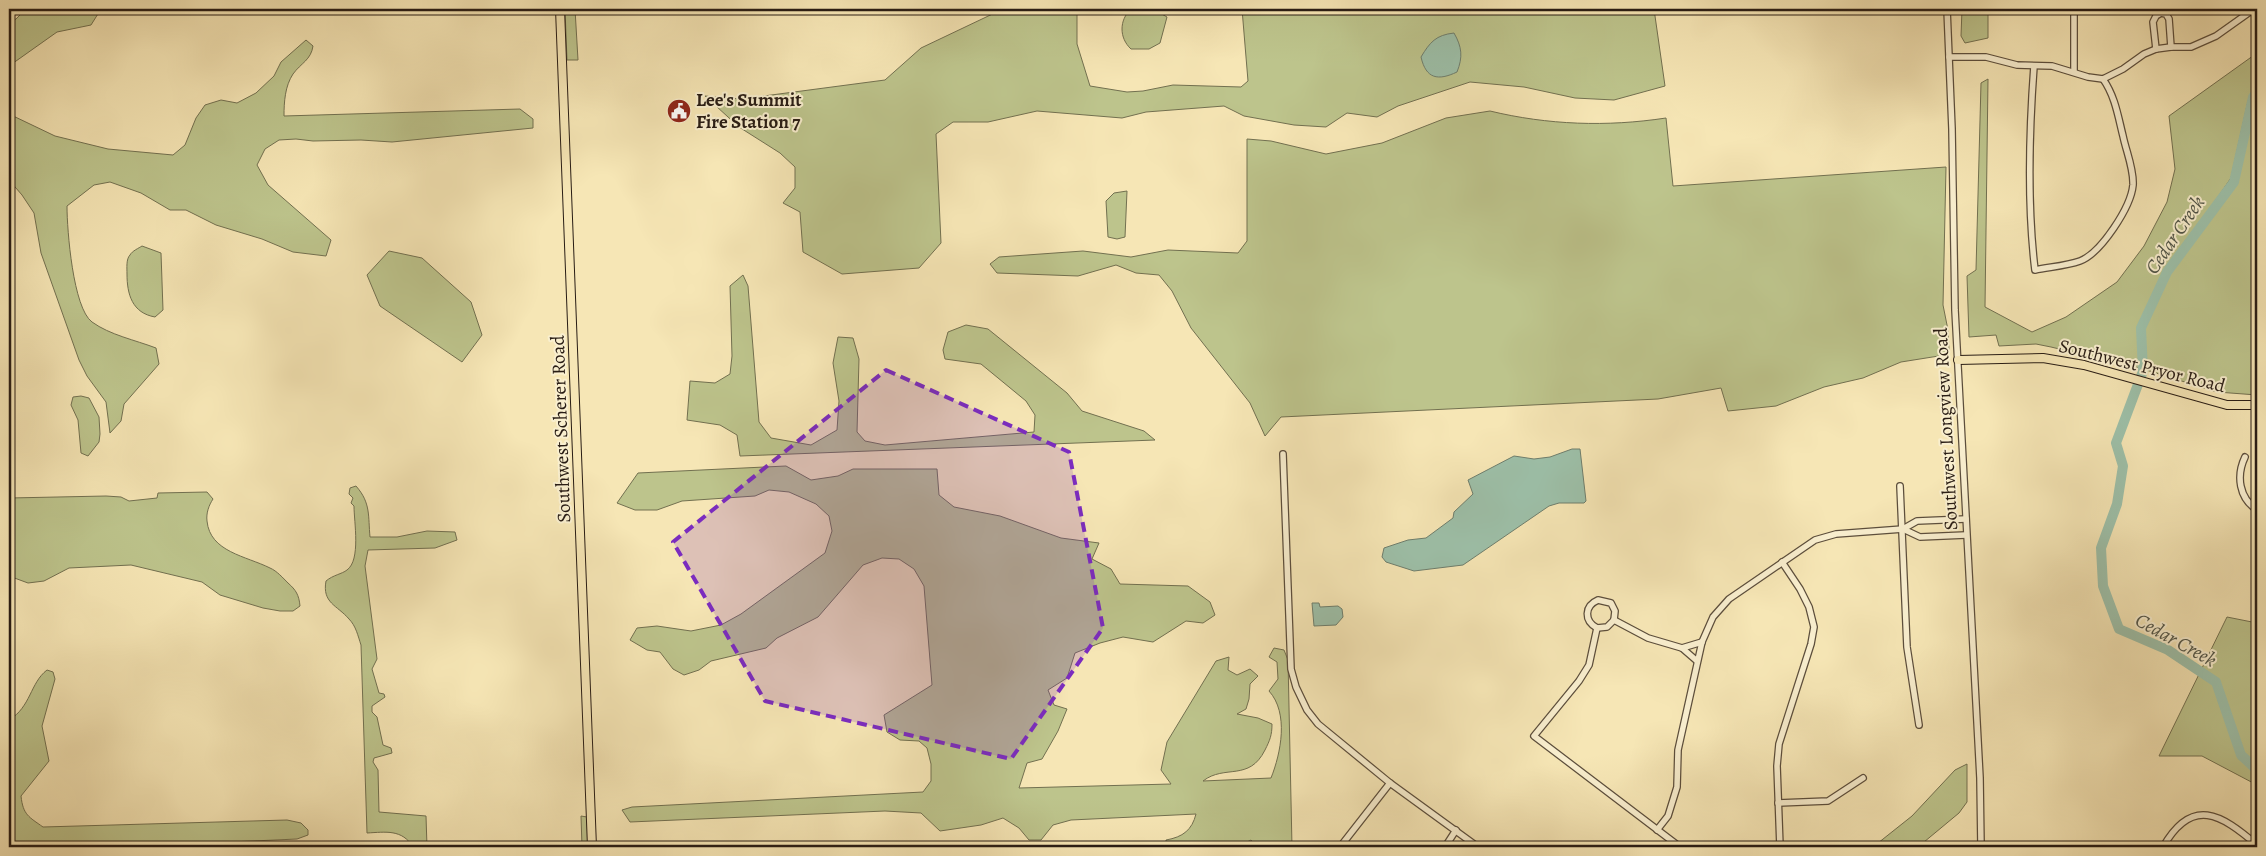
<svg xmlns="http://www.w3.org/2000/svg" width="2266" height="856" font-family="Alegreya,serif">
<style>
.green{fill:#bdc48c;stroke:#727050}
.water{fill:#9dc0a9;stroke:#6e7e6d}
.lines{fill:none;stroke-linecap:round;stroke-linejoin:round}
.river{stroke:#9dc0a9;stroke-width:10}
.minor-casing{stroke:#5c4e3c;stroke-width:8}
.major-casing{stroke:#281c14;stroke-width:10}
.minor{stroke:#f9efcf;stroke-width:5.5}
.major{stroke:#f6e6b5;stroke-width:8}
.marked{fill:#7b2cbf;fill-opacity:0.2;stroke:#7b2cbf;stroke-width:4;stroke-dasharray:10 6;stroke-linejoin:round}
.labels{text-anchor:middle;dominant-baseline:central;stroke-width:4;stroke-linejoin:round;paint-order:stroke}
.poi-label{font-size:19px;font-weight:bold;fill:#281c14;stroke:#f9efcf;text-anchor:start}
.street-label{font-size:19px;fill:#281c14;stroke:#f9efcf}
.water-label{font-size:20px;font-style:italic;fill:#515548;stroke:#f9efcf}
</style>
<rect width="100%" height="100%" fill="#f6e6b5"/>
<filter id="stains"><feTurbulence type="fractalNoise" baseFrequency=".004" numOctaves="4"/><feColorMatrix values="0 0 0 0 .2 0 0 0 0 .09 0 0 0 0 .02 0 0 0 .5 -.17"/></filter>
<radialGradient id="worn" r=".72"><stop offset=".6" stop-color="#630" stop-opacity="0"/><stop offset="1" stop-color="#630" stop-opacity=".3"/></radialGradient>
<!-- green -->
<g class="green">
<polygon points="26,9 101,9 91,25 57,32 9,66 9,23 16,19"/>
<polygon points="565,9 575,9 578,60 567,60"/>
<polygon points="1003,9 1077,9 1077,44 1090,86 1127,92 1143,91 1173,85 1241,87 1248,81 1242,9 1654,9 1665,86 1614,100 1575,98 1524,87 1470,82 1398,106 1377,117 1347,113 1326,127 1294,125 1244,116 1224,106 1146,112 1122,118 1037,111 988,122 953,122 936,134 941,243 919,268 842,274 803,252 800,212 783,203 795,188 795,167 780,153 739,127 705,96 741,99 885,80 921,48"/>
<path d="M 1131,9 L 1153,9 L 1167,17 L 1160,43 L 1149,49 L 1131,49 C 1119,38 1119,20 1131,9 Z"/>
<polygon points="1962,9 1988,9 1988,38 1965,43 1961,36"/>
<path d="M 306,40 L 313,46 C 311,60 301,63 293,74 C 285,86 284,102 284,116 L 520,109 L 533,119 L 533,128 L 392,142 L 361,140 L 313,141 L 296,139 L 279,140 L 265,149 L 257,165 L 268,185 L 331,240 L 326,256 L 293,252 L 262,239 L 216,225 L 186,210 L 170,210 L 141,193 L 110,182 L 94,185 L 67,206 C 67,230 73,308 92,322 C 110,335 135,340 156,348 L 159,364 L 124,404 L 121,421 L 110,433 L 106,402 L 87,376 L 79,360 L 41,253 L 34,213 L 22,195 L 9,180 L 9,114 L 55,136 L 108,149 L 173,155 L 185,145 L 196,118 L 205,105 L 221,100 L 237,103 L 256,93 L 274,76 L 281,62 Z"/>
<polygon points="2257,53 2257,88 2248,101 2231,178 2196,229 2211,216 2234,182 2253,97 2257,93 2257,395 2217,392 2143,369 2051,347 2036,344 1999,346 1996,335 1969,337 1967,276 1976,270 1981,83 1988,79 1985,307 2032,332 2066,317 2117,282 2144,246 2167,202 2175,169 2169,116"/>
<path d="M 1490,111 C 1548,125 1607,127 1666,118 L 1673,186 L 1946,167 L 1943,305 L 1948,330 L 1949,350 L 1945,355 L 1901,362 L 1863,378 L 1824,387 L 1776,406 L 1728,411 L 1721,388 L 1658,399 L 1281,417 L 1265,436 L 1250,403 L 1191,328 L 1172,291 L 1159,275 L 1136,273 L 1116,265 L 1078,276 L 997,273 L 990,264 L 999,257 L 1083,251 L 1131,257 L 1168,250 L 1238,253 L 1247,241 L 1247,139 L 1271,141 L 1326,154 L 1382,143 L 1446,118 Z"/>
<polygon points="1127,191 1125,237 1117,239 1108,237 1106,201 1114,193"/>
<path d="M 142,246 L 161,253 L 163,310 L 155,317 C 132,313 127,294 127,274 C 127,268 126,259 130,255 C 132,251 139,248 142,246 Z"/>
<polygon points="389,251 422,258 471,302 482,335 462,362 380,306 367,275"/>
<polygon points="743,275 748,286 759,422 771,438 811,445 837,430 839,401 833,363 838,337 853,338 859,359 857,432 865,441 885,445 1034,432 1035,415 1026,401 981,364 945,359 943,350 948,332 966,325 988,329 1067,393 1082,411 1144,431 1155,440 740,456 737,435 720,425 687,420 690,381 715,383 730,374 732,356 730,286"/>
<polygon points="81,396 89,398 99,417 100,434 99,442 88,456 81,453 78,420 71,405 73,397"/>
<path d="M 786,466 L 811,480 L 838,476 L 853,469 L 937,469 L 939,495 L 954,507 L 1000,516 L 1061,538 L 1099,543 L 1092,559 L 1111,569 L 1120,584 L 1188,586 L 1210,602 L 1215,615 L 1203,623 L 1186,621 L 1153,642 L 1123,637 L 1100,643 L 1075,653 L 1067,678 L 1048,690 L 1054,705 L 1067,709 L 1058,731 L 1042,759 L 1027,763 L 1019,788 L 1171,784 L 1161,770 L 1167,742 L 1216,661 L 1229,657 L 1228,670 L 1237,675 L 1250,669 L 1258,676 L 1250,684 L 1249,699 L 1246,709 L 1237,714 L 1258,718 L 1272,724 C 1272,735 1270,740 1265,750 C 1249,782 1225,764 1203,781 L 1271,778 C 1281,753 1289,713 1269,691 L 1278,679 L 1277,662 L 1269,657 L 1274,648 L 1284,650 L 1288,660 L 1292,847 L 1257,847 L 1251,840 L 1237,847 L 1166,847 L 1166,840 C 1183,837 1192,830 1196,814 L 1071,820 L 1053,825 L 1041,840 L 1029,840 L 1019,828 L 1003,818 L 981,825 L 940,831 L 921,813 L 885,811 L 630,822 L 622,810 L 632,807 L 923,792 L 931,781 L 931,764 L 927,748 L 919,741 L 900,740 L 887,732 L 884,715 L 932,685 L 924,586 L 914,569 L 899,559 L 882,558 L 863,565 L 818,617 L 777,638 L 766,648 L 711,661 L 699,670 L 684,675 L 673,669 L 660,652 L 647,650 L 630,640 L 637,628 L 657,626 L 691,631 L 721,625 L 741,614 L 825,553 L 832,531 L 829,516 L 816,504 L 789,492 L 769,490 L 755,496 L 682,501 L 657,510 L 635,510 L 617,503 L 638,473 Z"/>
<path d="M 356,486 C 371,503 368,516 370,537 L 397,537 L 427,531 L 455,532 L 457,540 L 435,548 L 368,550 L 365,566 L 377,659 L 372,669 L 379,693 L 384,694 L 385,697 L 372,706 L 372,712 L 377,717 L 383,745 L 391,748 L 392,753 L 374,758 L 373,762 L 378,770 L 379,812 L 426,816 L 427,847 L 413,847 C 402,829 386,832 367,833 L 361,645 C 358,636 356,626 349,619 C 337,605 322,603 326,581 C 333,575 342,574 347,570 C 361,560 354,522 354,506 L 351,503 L 353,498 L 349,494 L 350,488 Z"/>
<path d="M 207,492 L 213,499 C 209,505 206,513 207,521 C 210,552 246,556 270,568 C 277,571 283,578 288,583 C 296,590 299,595 300,606 L 293,611 L 280,611 L 263,608 L 220,595 L 202,582 L 131,565 L 69,568 L 44,581 L 28,583 L 9,576 L 9,498 L 106,496 L 121,497 L 129,501 L 157,498 L 158,493 Z"/>
<polygon points="2227,617 2257,623 2257,785 2202,756 2159,756"/>
<path d="M 47,670 L 53,672 L 55,679 L 42,726 L 49,761 L 21,796 C 23,815 29,817 43,827 L 287,820 L 301,823 L 308,830 L 308,835 L 297,839 L 164,845 L 136,842 L 68,847 L 9,847 L 9,720 C 31,707 30,683 47,670 Z"/>
<polygon points="1967,764 1967,802 1959,813 1918,847 1873,847 1912,816 1955,770"/>
<polygon points="581,816 587,817 588,847 582,847"/>
</g>
<!-- water -->
<g class="water">
<path d="M 1454,33 C 1462,47 1463,57 1457,72 C 1438,81 1426,79 1421,57 C 1430,42 1436,35 1454,33 Z"/>
<polygon points="1572,449 1580,449 1586,501 1584,503 1559,503 1549,506 1463,565 1414,571 1386,562 1382,557 1384,548 1408,540 1426,538 1453,518 1454,512 1473,494 1468,480 1514,456 1534,459 1550,457"/>
<polygon points="1312,603 1319,603 1320,607 1338,606 1342,609 1343,617 1336,625 1314,626"/>
</g>
<g class="lines">
<!-- river -->
<polyline class="river" points="2257,93 2253,97 2234,182 2167,272 2141,328 2143,371 2116,443 2123,466 2117,504 2101,548 2103,586 2119,629 2168,650 2216,682 2241,755 2257,770"/>
<!-- minor casing -->
<g class="minor-casing">
<g id="minor">
<polyline points="1947,9 1952,129 1955,310 1980,778 1981,847"/>
<polyline points="2074,9 2074,72"/>
<polyline points="2156,49 2153,22 2156,16 2161,13 2166,14 2169,19 2171,47"/>
<polyline points="1949,57 1986,57 2017,65 2052,66 2088,77 2103,79 2123,69 2144,54 2156,49 2171,47 2191,47 2216,36 2254,9"/>
<path d="M 2034,66 C 2029,133 2027,204 2035,270 C 2049,267 2066,266 2080,261 C 2101,253 2131,207 2133,185 C 2134,169 2126,151 2123,136 C 2118,116 2115,96 2103,79"/>
<polyline points="1283,454 1291,669 1296,687 1307,710 1318,724 1390,783 1478,847"/>
<path d="M 2245,457 C 2236,476 2239,498 2257,510"/>
<polyline points="1900,486 1907,647 1919,725"/>
<polyline points="1903,529 1920,537 1966,535"/>
<polyline points="1614,620 1648,638 1682,648 1697,661"/>
<polyline points="1597,628 1589,665 1579,681 1534,736 1680,847"/>
<path d="M 1597,628 C 1584,621 1584,606 1598,600 L 1611,603 L 1615,611 L 1614,620"/>
<polyline points="1597,628 1607,627 1614,620"/>
<polyline points="1682,648 1702,642"/>
<polyline points="1778,803 1828,801 1863,778"/>
<polyline points="1657,830 1668,816 1677,787 1678,750 1702,642 1713,617 1729,599 1815,540 1836,534 1903,529 1917,521 1966,519"/>
<polyline points="1340,847 1390,783"/>
<polyline points="1445,847 1456,830"/>
<polyline points="1780,847 1777,766 1779,744 1811,644 1814,627 1809,607 1800,589 1782,562"/>
<path d="M 2163,847 C 2192,796 2221,814 2257,845"/>
</g>
</g>
<!-- major casing -->
<g class="major-casing">
<g id="major">
<polyline points="560,9 592,847"/>
<polyline points="1958,360 2043,358 2084,365 2227,405 2257,405"/>
</g>
</g>
<!-- minor -->
<use href="#minor" class="minor"/>
<!-- major -->
<use href="#major" class="major"/>
</g>
<!-- marked area -->
<path class="marked" d="M 886,370 L 1069,452 L 1103,628 L 1011,759 L 765,701 L 673,542 Z"/>
<!-- icons -->
<defs>
<g id="civic-disc" transform="scale(1.25)"><circle r="9.5" fill="#8f2418" stroke="#f9efcf"/><path d="M-.6-6.5H3V-4.5H.6V-3L4-1V1h2V6H-6V1h2V-1L-.6-3ZM-1.2 2.5V6h2.4V2.5Z" fill="#fff"/></g>
</defs>
<g fill-rule="evenodd">
<use href="#civic-disc" x="679" y="111"/>
</g>
<g class="labels">
<!-- poi labels -->
<g class="poi-label">
<text x="696" y="100">Lee's Summit<tspan x="696" dy="22">Fire Station 7</tspan></text>
</g>
<!-- street labels -->
<g class="street-label">
<text transform="translate(2142 366) rotate(14)">Southwest Pryor Road</text>
<text transform="translate(561 429) rotate(-92)">Southwest Scherer Road</text>
<text transform="translate(1946 429) rotate(-93)">Southwest Longview Road</text>
</g>
<!-- water labels -->
<g class="water-label">
<text transform="translate(2175 235) rotate(-56)">Cedar Creek</text>
<text transform="translate(2176 640) rotate(29)">Cedar Creek</text>
</g>
</g>
<!-- margin -->
<rect width="2266" height="856" fill="none" stroke="#f6e6b5" stroke-width="30"/>
<rect x="10" y="10" width="2246" height="836" fill="none" stroke="#281c14" stroke-width="2.5"/>
<rect x="15" y="15" width="2236" height="826" fill="none" stroke="#281c14"/>
<rect width="100%" height="100%" filter="url(#stains)"/>
<rect width="100%" height="100%" fill="url(#worn)"/>
</svg>
